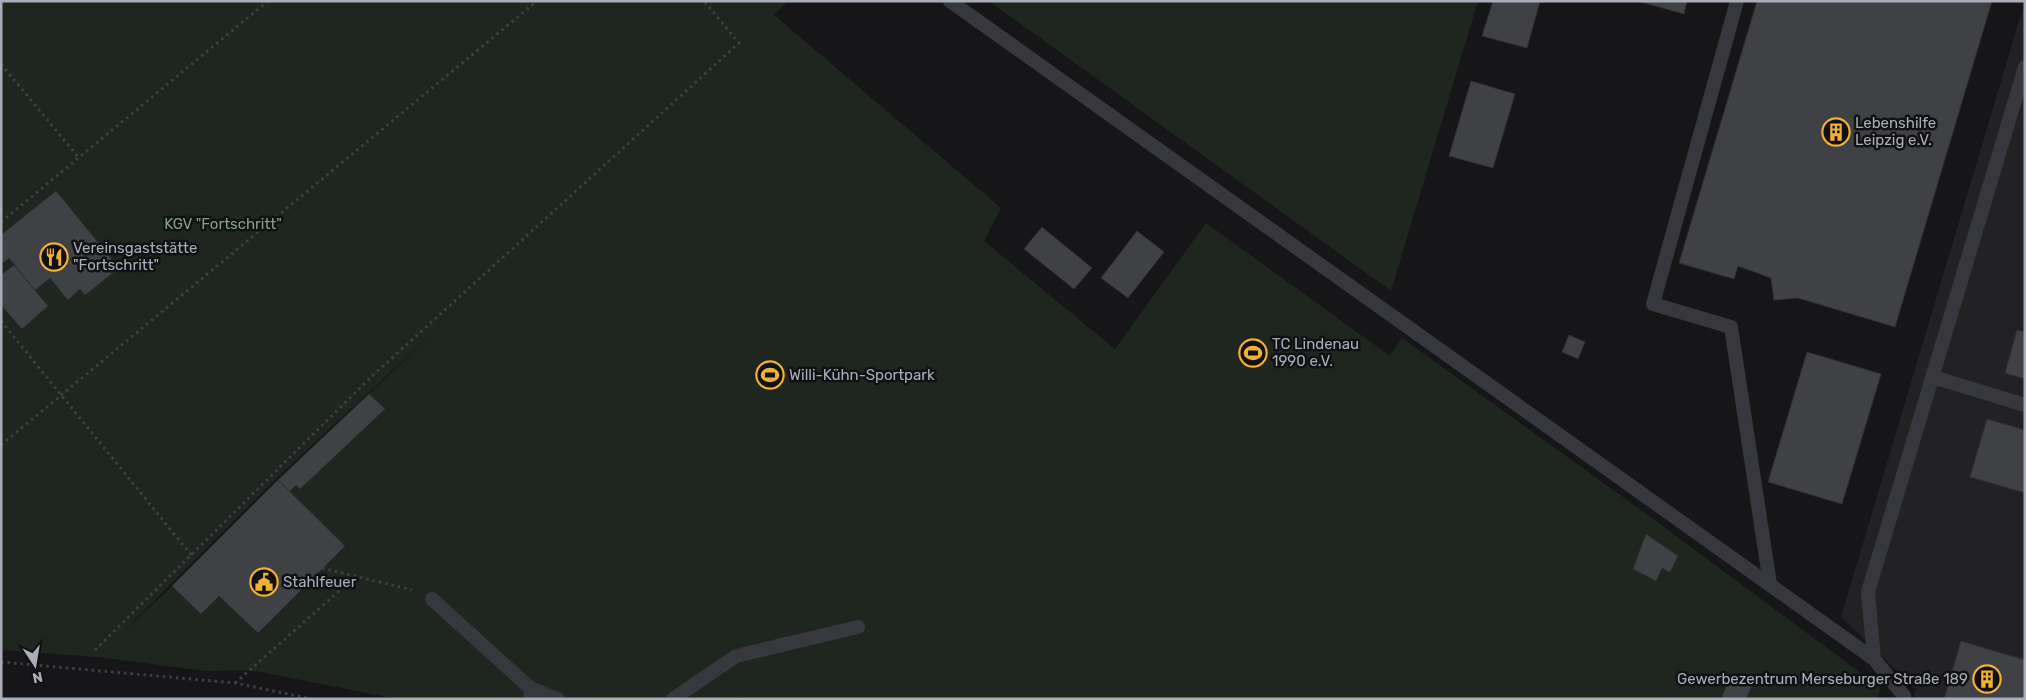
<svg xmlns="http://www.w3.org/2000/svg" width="2026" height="700" font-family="Rubik,sans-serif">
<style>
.built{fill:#222225}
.green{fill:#1e261f;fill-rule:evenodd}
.building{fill:#404145;stroke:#303034}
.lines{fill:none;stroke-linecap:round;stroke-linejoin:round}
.path{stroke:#3d3f44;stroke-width:3;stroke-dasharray:2.5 4;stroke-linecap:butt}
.service{stroke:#37383d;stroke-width:14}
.labels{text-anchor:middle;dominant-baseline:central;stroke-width:5;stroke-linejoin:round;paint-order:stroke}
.poi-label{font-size:15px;fill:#a8adb8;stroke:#111113;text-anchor:start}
.park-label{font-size:15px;fill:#7fa381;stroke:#111113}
</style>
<rect width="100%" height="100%" fill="#161618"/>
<!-- built -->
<polygon class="built" points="2025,1 2025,699 1913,699 1916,689 1841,617"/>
<!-- green -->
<g class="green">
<path d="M 1,1 L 788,1 L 774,15 L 1001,208 L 984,241 L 1115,349 L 1206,223 L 1390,356 L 1402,338 L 1652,518 L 1881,688 L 1877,699 L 747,699 L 736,697 L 732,699 L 397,699 L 250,670 L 206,671 L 97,657 L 1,650 ZM 449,318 L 278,480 L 172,586 L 120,635 L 279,476 Z"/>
<polygon points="989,1 1478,1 1391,291"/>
</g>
<!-- building -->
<g class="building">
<polygon points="1493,1 1540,1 1527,48 1482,36"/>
<polygon points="1638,1 1687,1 1684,14"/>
<polygon points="1757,1 1992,1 1895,327 1798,298 1774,300 1771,278 1738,266 1734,279 1679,263"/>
<polygon points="1471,81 1515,94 1493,168 1449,156"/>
<polygon points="56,191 119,268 85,295 80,289 68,300 50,278 35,290 9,258 2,264 1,262 1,235"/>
<polygon points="1042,227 1092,268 1074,289 1024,249"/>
<polygon points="1137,231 1164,252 1128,298 1101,278"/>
<polygon points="14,265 48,306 22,329 1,305 1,275"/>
<polygon points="2017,330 2025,332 2025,379 2005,373"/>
<polygon points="1569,335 1585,342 1578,359 1562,352"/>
<polygon points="1807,352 1881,374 1842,504 1768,482"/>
<polygon points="369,394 385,409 300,489 296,485 289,492 278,480"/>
<polygon points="1987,419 2025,430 2025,493 1970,477"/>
<polygon points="278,480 345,546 258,633 219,596 201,614 172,586"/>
<polygon points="1646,534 1678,556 1670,572 1662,568 1656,581 1633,569"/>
<polygon points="1961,641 2025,660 2025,699 1944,699"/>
<polygon points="1731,675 1753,683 1746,699 1721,699"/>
</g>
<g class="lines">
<!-- path -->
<g class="path">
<polyline points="1,64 79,158"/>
<polyline points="1,222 268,1"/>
<polyline points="1,321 192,556"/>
<polyline points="1,445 537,1"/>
<polyline points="322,568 412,590"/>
<polyline points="95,650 371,377 739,43 704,1"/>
<polyline points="1,662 235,683 312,699"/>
<polyline points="235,683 356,576"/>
</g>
<!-- service -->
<g class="service">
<polyline points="950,1 1874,659 1904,696 1904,699"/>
<polyline points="1737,1 1653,304 1731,327 1770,584"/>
<polyline points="1933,377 2025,405"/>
<polyline points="432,599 530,688 531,699"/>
<polyline points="1874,659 1868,592 2025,67"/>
<polyline points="530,688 558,699"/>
<polyline points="673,699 736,656 858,627"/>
</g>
</g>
<!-- icons -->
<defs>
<g id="building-ring" transform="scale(1.4375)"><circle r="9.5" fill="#111113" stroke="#f2b134" stroke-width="1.5"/><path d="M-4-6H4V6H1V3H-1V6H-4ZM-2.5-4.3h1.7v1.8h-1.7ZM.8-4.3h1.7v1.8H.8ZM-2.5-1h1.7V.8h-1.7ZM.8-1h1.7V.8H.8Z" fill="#f2b134"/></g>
<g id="restaurant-ring" transform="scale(1.4375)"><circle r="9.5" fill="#111113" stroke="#f2b134" stroke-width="1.5"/><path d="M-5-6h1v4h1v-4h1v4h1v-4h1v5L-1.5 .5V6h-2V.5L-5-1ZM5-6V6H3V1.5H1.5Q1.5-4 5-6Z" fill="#f2b134"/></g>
<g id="stadium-ring" transform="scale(1.4375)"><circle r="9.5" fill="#111113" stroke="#f2b134" stroke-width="1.5"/><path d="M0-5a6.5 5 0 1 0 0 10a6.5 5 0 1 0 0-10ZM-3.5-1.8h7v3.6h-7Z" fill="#f2b134"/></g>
<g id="civic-ring" transform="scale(1.4375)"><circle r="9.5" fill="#111113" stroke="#f2b134" stroke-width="1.5"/><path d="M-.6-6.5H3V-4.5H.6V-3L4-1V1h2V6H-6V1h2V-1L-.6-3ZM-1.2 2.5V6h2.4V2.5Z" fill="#f2b134"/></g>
</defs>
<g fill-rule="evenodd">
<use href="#building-ring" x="1836" y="132"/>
<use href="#restaurant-ring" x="54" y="257"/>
<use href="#stadium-ring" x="1253" y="353"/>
<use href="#stadium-ring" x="770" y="375"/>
<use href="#civic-ring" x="264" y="582"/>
<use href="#building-ring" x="1987" y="679"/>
</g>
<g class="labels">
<!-- poi labels -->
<g class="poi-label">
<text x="1855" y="123">Lebenshilfe<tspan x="1855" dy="17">Leipzig e.V.</tspan></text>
<text x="73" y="248">Vereinsgaststätte<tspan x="73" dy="17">"Fortschritt"</tspan></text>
<text x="1272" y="344">TC Lindenau<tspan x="1272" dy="17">1990 e.V.</tspan></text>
<text x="789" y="375">Willi-Kühn-Sportpark</text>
<text x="283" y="582">Stahlfeuer</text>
<text x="1968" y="679" text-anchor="end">Gewerbezentrum Merseburger Straße 189</text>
</g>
<!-- park labels -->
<g class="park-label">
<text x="223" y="224">KGV "Fortschritt"</text>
</g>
</g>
<!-- border -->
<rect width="2026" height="700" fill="none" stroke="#a8adb8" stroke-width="5"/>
<!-- north arrow -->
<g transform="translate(35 665) rotate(168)" stroke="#111113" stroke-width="4" paint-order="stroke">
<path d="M0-4L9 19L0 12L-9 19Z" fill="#a8adb8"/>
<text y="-8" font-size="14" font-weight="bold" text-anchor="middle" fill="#a8adb8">N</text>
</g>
</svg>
